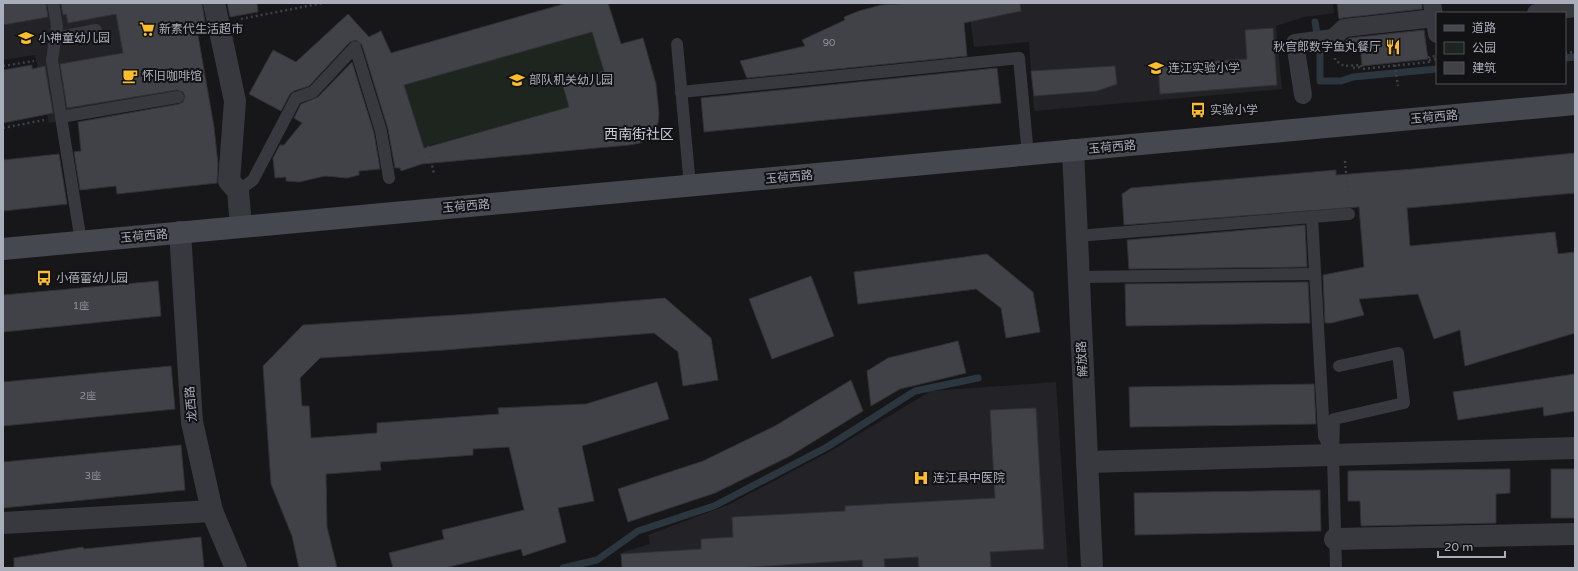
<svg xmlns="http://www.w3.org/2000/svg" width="1578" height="571" font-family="'Varela Round','Noto Sans SC',sans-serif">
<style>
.built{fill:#232327}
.park{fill:#1d251e}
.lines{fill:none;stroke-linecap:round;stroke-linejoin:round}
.stream{stroke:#2c363f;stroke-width:7}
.building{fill:#414247;stroke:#313136;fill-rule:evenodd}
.path{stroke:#3e4046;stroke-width:2.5;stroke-dasharray:2 3;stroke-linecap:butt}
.service{stroke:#38393f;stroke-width:12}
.pedestrian{stroke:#38393f;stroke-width:18}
.minor{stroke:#38393f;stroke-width:22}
.tertiary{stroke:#38393f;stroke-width:22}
.secondary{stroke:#46484f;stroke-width:22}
.labels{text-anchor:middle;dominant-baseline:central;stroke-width:4;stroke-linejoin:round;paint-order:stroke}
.number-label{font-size:10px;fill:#8f939d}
.poi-label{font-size:12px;fill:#a9aeba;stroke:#121215;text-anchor:start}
.street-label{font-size:12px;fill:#a9aeba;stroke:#121215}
.quarter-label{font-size:14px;fill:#cacdd6;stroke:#121215}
</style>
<rect width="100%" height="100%" fill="#17171a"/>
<!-- built -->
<g class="built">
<polygon points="47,3 192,3 209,95 109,114 77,117 49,123 35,55 3,60 3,25 49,17"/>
<polygon points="968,3 1333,3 1334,13 1304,17 1276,26 1282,89 1034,111 1029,42 974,47"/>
<polygon points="1056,382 1068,568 623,568 623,552 650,544 648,535 728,505 829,452 931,391"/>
</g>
<!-- park -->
<polygon class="park" points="592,32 627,65 562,83 569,107 424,147 404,85"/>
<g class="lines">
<!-- stream -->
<g class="stream">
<polyline points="1315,22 1320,52 1320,81 1341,81 1353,77 1437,69"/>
<polyline points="1565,58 1575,57"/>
<polyline points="563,568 597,560 638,531 714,506 827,447 915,391 978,378"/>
</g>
</g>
<!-- building -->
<g class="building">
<polygon points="3,3 46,3 48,17 3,25"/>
<polygon points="61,3 202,3 205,22 196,24 214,127 218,164 217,183 117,194 116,186 80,190 74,152 81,151 78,122 179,104 183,102 185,96 183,92 177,90 67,108 60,64 123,53 116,14 68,23 66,14 63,15"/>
<polygon points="227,3 257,3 258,12 230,17"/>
<path d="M 567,3 L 608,3 L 621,44 L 643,38 L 656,84 L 659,114 L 658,123 L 654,132 L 648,139 L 640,143 L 630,145 L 422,164 L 401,171 L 400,168 L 395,168 L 388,129 L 362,45 L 356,40 L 350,42 L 309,86 L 294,91 L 290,94 L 281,111 L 249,94 L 273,50 L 296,62 L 348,14 L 369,37 L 381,31 L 391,53 ZM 592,32 L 604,71 L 562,83 L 569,107 L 424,148 L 404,85 Z"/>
<polygon points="915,3 1020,3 1021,11 964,23 967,56 747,78 740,61 805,46 802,40 845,20 844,17 859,11 881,5"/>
<polygon points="1337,3 1422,3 1422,9 1343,18 1339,19"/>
<polygon points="1273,28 1277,85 1160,94 1158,65 1247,59 1245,30"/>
<polygon points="1424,30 1428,59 1362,66 1360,45 1308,53 1308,52 1335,48 1340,46 1349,38"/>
<polygon points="352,62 374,133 380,169 359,171 359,175 347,178 325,176 299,182 286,181 286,177 275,178 273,158 280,145 284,145 302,123 294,118 301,104 318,97"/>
<polygon points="32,65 32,69 45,66 53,113 3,123 3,70"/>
<polygon points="1115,66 1117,84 1097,91 1034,96 1031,71"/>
<polygon points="997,68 1001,103 704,132 701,98"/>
<polygon points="1575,153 1575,193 1407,208 1410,246 1555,232 1558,254 1575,252 1575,333 1465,366 1460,330 1434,339 1418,294 1359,299 1364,315 1331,323 1325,323 1323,275 1364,267 1359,207 1124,225 1122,194 1131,188 1336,170 1336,175 1414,169"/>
<polygon points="59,154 67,204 3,211 3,160"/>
<polygon points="1305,225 1307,267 1129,269 1127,240"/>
<polygon points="987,254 1033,292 1040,332 1006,338 1001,308 976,289 858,304 854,272"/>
<polygon points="811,276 834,336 772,359 749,299"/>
<polygon points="158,281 161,316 3,332 3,295"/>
<polygon points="1308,282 1310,323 1126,326 1125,284"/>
<polygon points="665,298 711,338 718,380 683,386 678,352 654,333 445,350 320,358 300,378 302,406 309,406 311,438 377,433 377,423 499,414 498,408 586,404 657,382 669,419 582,446 594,501 558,508 566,542 523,556 521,549 445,568 393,568 389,553 444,539 442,530 524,510 509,447 473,449 473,455 380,462 381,470 326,474 327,527 337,568 299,568 292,536 271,484 263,366 303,325 471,314"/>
<polygon points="958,341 966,373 900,389 871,406 867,371 888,358"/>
<polygon points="171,366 175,409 3,426 3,382"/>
<polygon points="1575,374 1575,411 1544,416 1543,407 1458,420 1453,392"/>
<polygon points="851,380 863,411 790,456 715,493 628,522 618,489 703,461 775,426"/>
<polygon points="1314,384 1316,424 1130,427 1129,387"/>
<polygon points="1036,408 1044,549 990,552 991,568 919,568 918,557 884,559 885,568 863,568 862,560 738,568 622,568 621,554 701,549 701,539 733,537 732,517 845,511 845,506 995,498 990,410"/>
<polygon points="181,445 185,490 3,508 3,462"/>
<polygon points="1510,469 1510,493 1496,494 1496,523 1361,526 1360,501 1348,501 1348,471"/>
<rect x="1551" y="469" width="24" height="49"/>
<polygon points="1320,490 1321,531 1135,535 1134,493"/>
<polygon points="201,537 204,568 14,568 14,558 83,547 84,549"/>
</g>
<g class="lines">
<!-- path -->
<g class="path">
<polyline points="1341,3 1342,9"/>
<polyline points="241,19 323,3"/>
<polyline points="1565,53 1575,52"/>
<polyline points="1335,58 1335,60 1344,66 1361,65 1362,69 1429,62 1429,57 1437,56"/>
<polyline points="1429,60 1437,59"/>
<polyline points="1395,65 1398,86"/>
<polyline points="3,66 34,61"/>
<polyline points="1353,68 1362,67"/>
<polyline points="3,128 44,120"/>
<polyline points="428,146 434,174"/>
<polyline points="1345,161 1348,197"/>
</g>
<!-- service -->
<g class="service">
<polyline points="53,3 57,26 52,60 81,242"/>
<polyline points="55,38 96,30"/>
<polyline points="677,44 690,186"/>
<polyline points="681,92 1019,58 1028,155"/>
<polyline points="61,117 178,97"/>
<polyline points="238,191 253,180 296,98 313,92 355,47 381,131 389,178"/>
<polyline points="1312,217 1324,436 1333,455 1336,568"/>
<polyline points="1077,236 1349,214"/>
<polyline points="1079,277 1315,274"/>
<polyline points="1333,454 1334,419 1404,403 1398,353 1339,366"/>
</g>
<!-- pedestrian -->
<g class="pedestrian">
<polyline points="1432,3 1437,34"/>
<polyline points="1536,13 1575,8"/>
<polyline points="1303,95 1295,43 1333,38 1344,28 1435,18"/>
</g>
<!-- minor -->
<g class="minor">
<polyline points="214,3 235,101 229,181 238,191 241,226"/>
<polyline points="1087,462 1575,448"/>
<polyline points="3,523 212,511"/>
<polyline points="1335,539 1575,534"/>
</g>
<!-- tertiary -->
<g class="tertiary">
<polyline points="1073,150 1092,568"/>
<polyline points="180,232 192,422 212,511 236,568"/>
</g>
<!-- secondary -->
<polyline class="secondary" points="3,249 1575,104"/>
</g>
<!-- icons -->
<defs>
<g id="supermarket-bare" transform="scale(1.2)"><path d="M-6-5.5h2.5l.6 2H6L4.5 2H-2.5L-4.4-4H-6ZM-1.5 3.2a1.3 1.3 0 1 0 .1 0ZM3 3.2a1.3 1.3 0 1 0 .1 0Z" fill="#fcbd2d" stroke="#121215" stroke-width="2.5" paint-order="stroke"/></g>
<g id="school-bare" transform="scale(1.2)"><path d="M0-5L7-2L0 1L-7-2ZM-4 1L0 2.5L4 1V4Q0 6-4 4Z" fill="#fcbd2d" stroke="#121215" stroke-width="2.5" paint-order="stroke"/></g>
<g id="restaurant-bare" transform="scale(1.2)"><path d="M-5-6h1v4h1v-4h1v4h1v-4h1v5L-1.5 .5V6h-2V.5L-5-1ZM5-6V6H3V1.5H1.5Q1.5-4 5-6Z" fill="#fcbd2d" stroke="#121215" stroke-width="2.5" paint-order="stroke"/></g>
<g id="cafe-bare" transform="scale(1.2)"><path d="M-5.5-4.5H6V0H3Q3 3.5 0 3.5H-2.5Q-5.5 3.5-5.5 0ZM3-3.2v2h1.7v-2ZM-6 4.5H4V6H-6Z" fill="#fcbd2d" stroke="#121215" stroke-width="2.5" paint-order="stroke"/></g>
<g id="bus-bare" transform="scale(1.2)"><path d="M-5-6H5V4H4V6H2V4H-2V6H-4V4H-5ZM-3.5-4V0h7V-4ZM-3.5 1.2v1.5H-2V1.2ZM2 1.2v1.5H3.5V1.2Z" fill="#fcbd2d" stroke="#121215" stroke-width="2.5" paint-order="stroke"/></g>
<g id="hospital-bare" transform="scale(1.2)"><path d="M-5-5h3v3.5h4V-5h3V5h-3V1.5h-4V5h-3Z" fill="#fcbd2d" stroke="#121215" stroke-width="2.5" paint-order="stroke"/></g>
</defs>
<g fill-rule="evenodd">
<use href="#supermarket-bare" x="147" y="29"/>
<use href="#school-bare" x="26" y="38"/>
<use href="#restaurant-bare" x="1393" y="47"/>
<use href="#school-bare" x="1156" y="68"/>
<use href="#cafe-bare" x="130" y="76"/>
<use href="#school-bare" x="517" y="80"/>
<use href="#bus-bare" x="1198" y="110"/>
<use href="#bus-bare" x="44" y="278"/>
<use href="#hospital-bare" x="921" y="478"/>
</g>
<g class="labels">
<!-- number labels -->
<g class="number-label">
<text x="829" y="43">90</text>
<text x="81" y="306">1座</text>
<text x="88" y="396">2座</text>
<text x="93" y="476">3座</text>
</g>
<!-- poi labels -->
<g class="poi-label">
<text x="159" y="29">新素代生活超市</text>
<text x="38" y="38">小神童幼儿园</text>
<text x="1381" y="47" text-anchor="end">秋官郎数字鱼丸餐厅</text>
<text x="1168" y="68">连江实验小学</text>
<text x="142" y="76">怀旧咖啡馆</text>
<text x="529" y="80">部队机关幼儿园</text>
<text x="1210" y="110">实验小学</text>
<text x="56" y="278">小蓓蕾幼儿园</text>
<text x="933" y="478">连江县中医院</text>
</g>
<!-- street labels -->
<g class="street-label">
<text transform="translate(1434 117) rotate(-5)">玉荷西路</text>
<text transform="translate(1112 147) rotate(-5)">玉荷西路</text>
<text transform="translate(789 177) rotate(-5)">玉荷西路</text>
<text transform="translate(466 206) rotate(-5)">玉荷西路</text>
<text transform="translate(144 236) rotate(-5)">玉荷西路</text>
<text transform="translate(1082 359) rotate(-93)">解放路</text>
<text transform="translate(191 404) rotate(-95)">龙西路</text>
</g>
<!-- quarter labels -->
<g class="quarter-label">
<text x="639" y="134">西南街社区</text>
</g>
</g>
<!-- border -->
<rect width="1578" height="571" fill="none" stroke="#a9aeba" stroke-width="8"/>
<!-- legend -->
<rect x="1436" y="12" width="130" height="72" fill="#121215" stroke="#4e5057"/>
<rect x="1444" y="25" width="20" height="6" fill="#46484f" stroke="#4e5057"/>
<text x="1472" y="32" font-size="12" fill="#a9aeba">道路</text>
<rect x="1444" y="42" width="20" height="12" fill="#1d251e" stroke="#4e5057"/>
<text x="1472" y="52" font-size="12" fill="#a9aeba">公园</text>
<rect x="1444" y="62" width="20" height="12" fill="#414247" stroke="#4e5057"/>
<text x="1472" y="72" font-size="12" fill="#a9aeba">建筑</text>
<!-- scale -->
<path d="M1438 551v6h67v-6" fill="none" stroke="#a9aeba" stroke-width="2"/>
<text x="1444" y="551" font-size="12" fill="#a9aeba" stroke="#121215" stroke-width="3" paint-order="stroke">20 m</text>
</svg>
